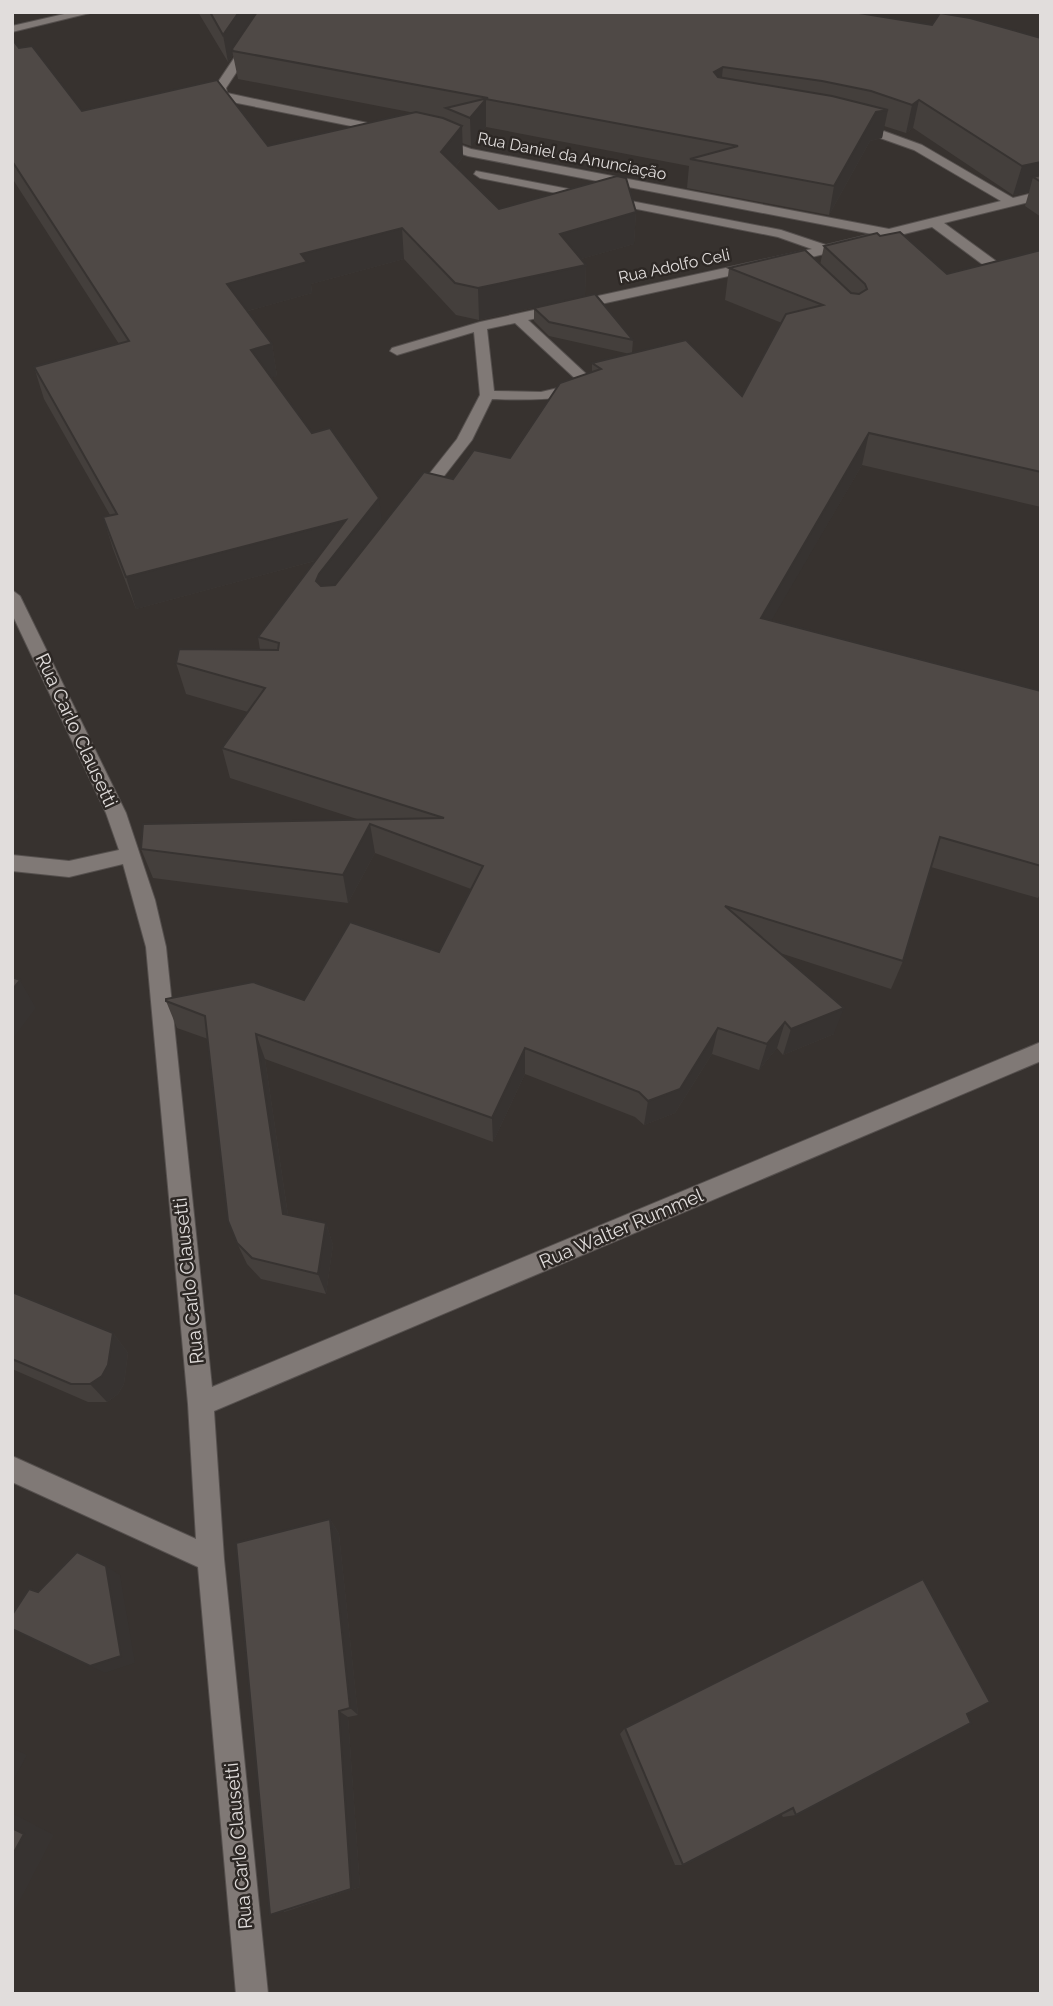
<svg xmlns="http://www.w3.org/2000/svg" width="1053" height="2006" font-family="Raleway,sans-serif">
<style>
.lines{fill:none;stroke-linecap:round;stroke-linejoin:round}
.minor-casing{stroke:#55504e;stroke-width:2}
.minor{fill:#807976;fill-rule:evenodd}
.wall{fill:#443f3c}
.shaded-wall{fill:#373331}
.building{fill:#4f4946;stroke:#373331;stroke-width:2}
.labels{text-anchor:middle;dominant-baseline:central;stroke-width:5;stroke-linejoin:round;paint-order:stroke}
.far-street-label{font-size:16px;fill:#e1dddc;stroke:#2d2825}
.street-label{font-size:19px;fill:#e1dddc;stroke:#2d2825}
</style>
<rect width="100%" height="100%" fill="#37322f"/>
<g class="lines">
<!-- minor casing -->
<g class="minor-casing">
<g id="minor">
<polygon points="73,12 94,12 12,32 12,26"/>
<polygon points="265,12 276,12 226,88 227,93 391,128 391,134 227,101 217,96 214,88"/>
<path d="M 856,121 L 922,145 L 1013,198 L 1041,191 L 1041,199 L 944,223 L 1011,272 L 1011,278 L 1001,278 L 932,227 L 788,263 L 528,320 L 597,384 C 577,402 520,400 492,399 L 472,440 L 427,498 L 415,498 L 413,495 L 415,492 L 457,439 L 480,395 L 474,332 L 397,355 L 390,351 L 392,348 L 480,322 L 812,249 L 778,237 L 480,178 L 474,174 L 476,171 L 781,230 L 826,245 L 872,234 L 468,156 L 435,145 L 435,139 L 443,139 L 471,149 L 889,229 L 1001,201 L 914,150 L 852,128 L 852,122 ZM 515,323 L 580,383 L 541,392 L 494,391 L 487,329 Z"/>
<polygon points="12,590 20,596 126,813 155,900 166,947 212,1387 1041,1042 1041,1061 214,1411 224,1559 268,1994 236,1994 198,1567 12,1482 12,1456 196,1539 188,1404 146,947 123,864 69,877 12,871 12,855 69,861 119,850 106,813 12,614"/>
</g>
</g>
<!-- minor -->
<use href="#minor" class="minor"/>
</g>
<!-- wall -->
<g class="wall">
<polygon points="198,12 853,12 932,25 1041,38 1041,217 1025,206 1029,192 1013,195 913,128 906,133 884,126 882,138 870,141 829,215 687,188 689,166 486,127 471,146 462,143 463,157 456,166 499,209 636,212 634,244 581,259 586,265 585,296 479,320 456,315 404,259 311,284 312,293 248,311 272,344 277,376 271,377 312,433 382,525 453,479 510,458 592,372 592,363 630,354 549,336 534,321 534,308 633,340 632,353 742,396 782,323 725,300 729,268 820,265 824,246 880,236 947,274 1041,250 1041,507 862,465 771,620 1041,691 1041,892 1038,898 931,867 903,961 891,989 780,953 834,1034 783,1055 777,1048 759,1070 712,1054 675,1113 644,1125 635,1117 525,1074 493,1142 265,1059 288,1215 326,1223 333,1245 326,1294 261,1279 247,1264 237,1243 208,1039 177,1028 166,1001 304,1000 439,952 471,889 375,853 348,903 153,878 141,849 360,820 230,778 222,748 248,712 186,694 176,663 260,650 258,637 315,561 136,609 113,549 103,517 110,515 44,399 34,367 119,344 12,178 12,39 19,48 82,111 268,146 415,113 238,79 233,55 228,62"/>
<polygon points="12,1292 113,1333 128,1353 124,1384 118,1394 107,1402 88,1402 12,1369"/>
<polygon points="330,1519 339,1534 358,1715 348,1717 360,1887 284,1912"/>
<polygon points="967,1714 796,1815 783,1817 781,1814 683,1865 675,1865 620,1734 625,1728"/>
</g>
<!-- shaded-wall -->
<g class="shaded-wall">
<polygon points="239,12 262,12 232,49 233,55 228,62 223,35"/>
<polygon points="723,67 720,95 714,72"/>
<polygon points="486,99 486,127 471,146 470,118"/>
<polygon points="919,100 913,128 906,133 912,105"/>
<polygon points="888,110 882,138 870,141 829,215 834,186 876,112"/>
<polygon points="462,126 463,157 442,183 441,152"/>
<polygon points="1041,162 1041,182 1033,177 1029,192 1013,195 1022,166"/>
<polygon points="636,212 634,244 560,265 560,234"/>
<polygon points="402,228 404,259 311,284 312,293 233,315 227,284 301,254"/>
<polygon points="586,265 585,296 479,320 478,288"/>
<polygon points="272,344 277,376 257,382 251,350"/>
<polygon points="869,433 862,465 755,649 761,618"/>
<polygon points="379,498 383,530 324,605 316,581 319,574 333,556 136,609 126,577"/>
<polygon points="12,749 19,766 12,773"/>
<polygon points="12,782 19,797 12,805"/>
<polygon points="370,824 375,853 348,903 343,875"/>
<polygon points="20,980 36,1008 12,1040 12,990"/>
<polygon points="844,1008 834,1034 783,1055 791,1029"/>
<polygon points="785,1022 777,1048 759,1070 767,1044"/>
<polygon points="718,1028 712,1054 675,1113 644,1125 648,1101"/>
<polygon points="256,1034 265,1059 291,1236 283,1214"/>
<polygon points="525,1048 525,1074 493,1142 492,1118"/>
<polygon points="326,1223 333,1245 326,1294 318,1274"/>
<polygon points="113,1333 128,1353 124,1384 118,1394 107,1402 90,1384"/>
<polygon points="330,1519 339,1534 358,1715 350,1708"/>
<polygon points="106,1566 120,1575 135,1663 105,1673 90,1666"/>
<polygon points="339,1711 348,1717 360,1887 270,1915"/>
<polygon points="12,1748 27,1755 12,1783"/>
<polygon points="12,1813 54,1835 12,1916"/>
</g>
<!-- building -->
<g class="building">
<polygon points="210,12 239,12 223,35"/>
<polygon points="257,12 853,12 932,25 940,13 970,18 1041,38 1041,162 1022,166 919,100 912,105 871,91 822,81 723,67 714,72 718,77 832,96 888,110 876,112 834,186 690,159 738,146 486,99 470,118 446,108 488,98 233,51 232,49"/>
<polygon points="12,39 19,48 32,46 82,111 217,80 268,146 416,112 443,118 462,126 441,152 499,209 617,176 626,178 636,212 560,234 586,265 478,288 455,283 402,228 301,254 307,262 227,284 272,344 251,350 312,433 330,428 379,498 319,574 316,581 321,586 335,585 424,472 453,479 474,450 510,458 560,383 601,369 592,363 686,340 742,396 786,314 823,305 729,268 805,250 851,293 859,294 867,289 865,284 824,246 877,233 880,236 900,232 947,274 1041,250 1041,472 869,433 761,618 1041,691 1041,866 940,837 903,961 725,906 844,1008 791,1029 785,1022 767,1044 718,1028 680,1089 648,1101 639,1092 525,1048 492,1118 256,1034 283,1214 326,1223 318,1274 252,1258 237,1243 228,1221 205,1016 166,1001 166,999 253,982 304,1000 350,922 439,952 483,866 370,824 343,875 141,849 143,824 444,818 222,748 265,688 176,663 179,649 278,650 279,643 258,637 346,520 126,577 103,517 117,514 34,367 129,341 12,161"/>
<polygon points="1041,175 1041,182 1033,177"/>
<polygon points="595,294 633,340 549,322 534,308"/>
<polygon points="12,977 20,980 12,990"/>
<polygon points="12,1292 113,1333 108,1365 102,1376 90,1384 71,1384 12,1359"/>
<polygon points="330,1519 350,1708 339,1711 351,1889 270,1915 236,1543"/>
<polygon points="77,1552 106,1566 121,1656 90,1666 12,1629 12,1615 29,1589 38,1592"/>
<polygon points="923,1579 990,1702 967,1714 971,1723 796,1815 793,1808 683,1865 625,1728"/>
<polygon points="12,1828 24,1834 12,1856"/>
</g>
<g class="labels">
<!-- far-street labels -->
<g class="far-street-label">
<text transform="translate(572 156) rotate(11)">Rua Daniel da Anunciação</text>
<text transform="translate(674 266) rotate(-12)">Rua Adolfo Celi</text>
</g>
<!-- street labels -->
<g class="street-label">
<text transform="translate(77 730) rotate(65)">Rua Carlo Clausetti</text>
<text transform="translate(621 1228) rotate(-23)">Rua Walter Rummel</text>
<text transform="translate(188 1281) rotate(-96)">Rua Carlo Clausetti</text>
<text transform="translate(238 1846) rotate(-95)">Rua Carlo Clausetti</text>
</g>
</g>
<!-- border -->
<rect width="1053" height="2006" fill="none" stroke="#e1dddc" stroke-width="28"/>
</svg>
